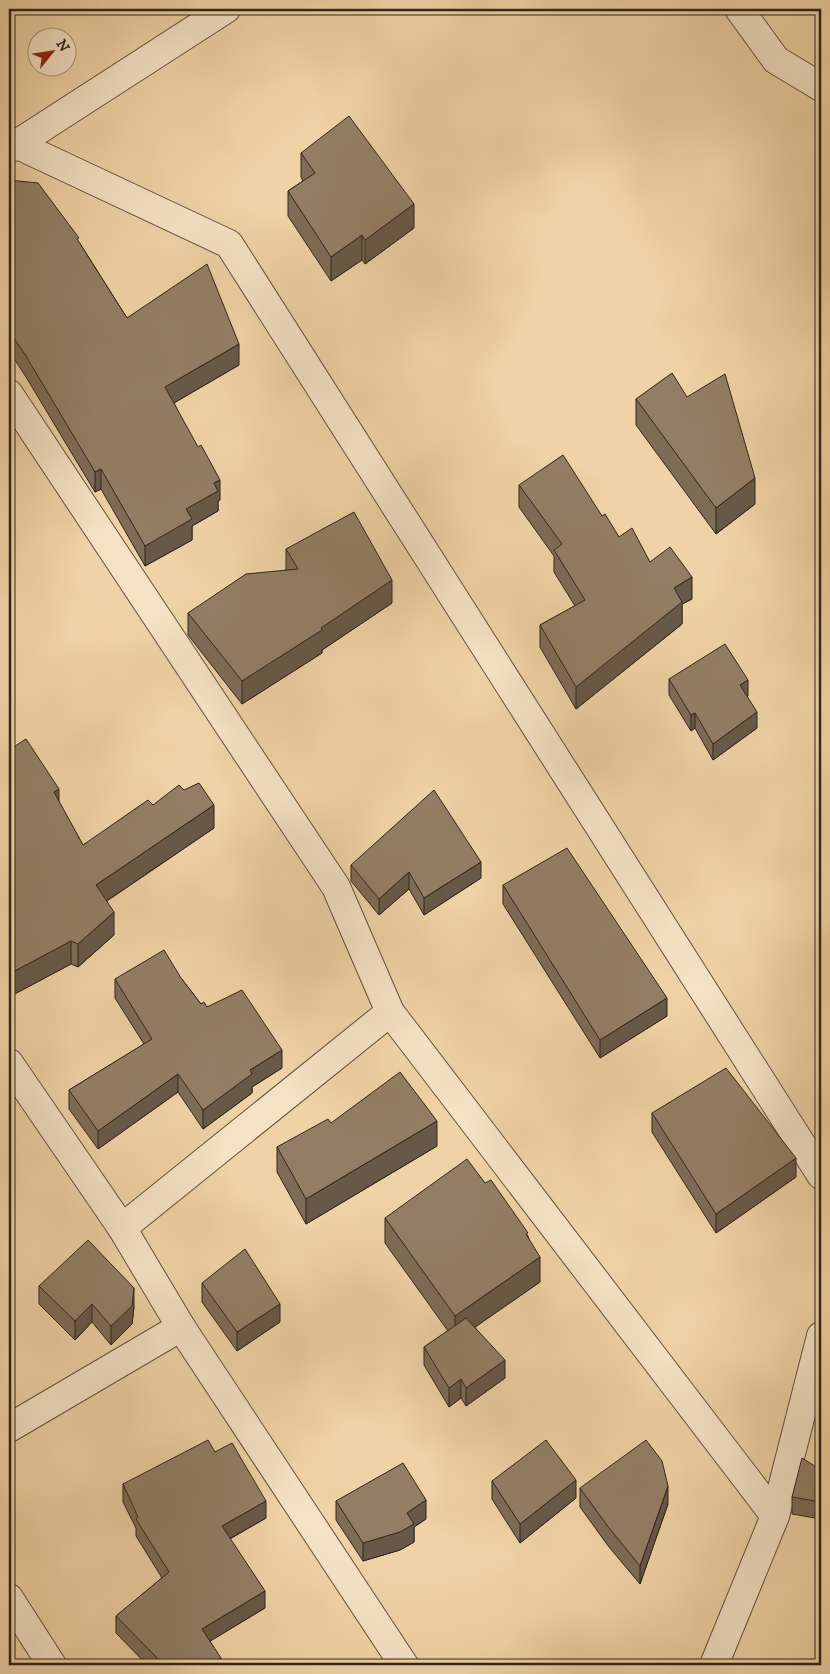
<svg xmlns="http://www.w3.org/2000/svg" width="830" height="1674" font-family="'IM FELL DW Pica',serif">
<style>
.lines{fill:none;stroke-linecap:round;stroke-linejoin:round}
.minor-casing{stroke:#605040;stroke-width:30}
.minor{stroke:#f5e2c4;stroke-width:28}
.wall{fill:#7e6c57;stroke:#30241f}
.shaded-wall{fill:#675847;stroke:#30241f}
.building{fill:#937e65;stroke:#30241f}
</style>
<rect width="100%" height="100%" fill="#efd2a5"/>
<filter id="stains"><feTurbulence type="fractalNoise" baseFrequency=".004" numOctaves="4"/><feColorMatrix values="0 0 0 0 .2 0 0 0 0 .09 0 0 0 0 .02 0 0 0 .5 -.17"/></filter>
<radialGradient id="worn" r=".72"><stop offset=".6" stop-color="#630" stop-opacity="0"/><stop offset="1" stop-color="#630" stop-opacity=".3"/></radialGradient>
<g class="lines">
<!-- minor casing -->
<g class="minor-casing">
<g id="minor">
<polyline points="739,9 776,60 821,87"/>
<polyline points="18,145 229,244 821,1175"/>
<polyline points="9,149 226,9"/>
<polyline points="9,394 336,887 390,1012 775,1516"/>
<polyline points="9,1063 122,1228 181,1327 404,1665"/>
<polyline points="122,1228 390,1012"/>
<polyline points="9,1428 181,1327"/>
<polyline points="9,1598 52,1665"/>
<polyline points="714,1665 775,1516 821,1336"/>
</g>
</g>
<!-- minor -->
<use href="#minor" class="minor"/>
</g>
<!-- wall -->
<g class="wall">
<polygon points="301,153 414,228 365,264 362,260 331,281 288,216 288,191 303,181 301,177"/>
<polygon points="9,180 79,242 127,318 239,365 174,403 220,500 218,501 218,511 192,526 192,540 145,566 101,489 95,492 26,377 9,351"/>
<polygon points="687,397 755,504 716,534 636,425 636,399"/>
<polygon points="519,485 602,516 619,537 650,562 692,599 682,604 682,624 576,709 540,647 540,625 575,606 554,572 554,556 519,507"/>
<polygon points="286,549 392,603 322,650 322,653 242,704 188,635 188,613 286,570"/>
<polygon points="669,679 748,696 747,697 757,728 713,760 695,728 691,731 669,695"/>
<polygon points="9,750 59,802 83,845 153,805 214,828 107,901 114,935 78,967 71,964 9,997"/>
<polygon points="351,865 481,878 424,915 409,889 379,915 351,881"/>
<polygon points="503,885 667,1016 600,1058 503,904"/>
<polygon points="181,978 201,1004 207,1007 282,1068 252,1087 252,1093 203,1129 178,1092 98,1149 69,1109 69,1090 144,1044 115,998 115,979"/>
<polygon points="652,1113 796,1177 716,1233 652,1132"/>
<polygon points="331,1123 437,1146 306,1224 277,1172 277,1147"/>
<polygon points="485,1183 528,1236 540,1282 475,1327 505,1378 466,1406 461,1398 449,1407 424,1365 424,1347 448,1331 385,1243 385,1218"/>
<polygon points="202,1283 280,1322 237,1351 202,1302"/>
<polygon points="39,1286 134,1307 132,1324 111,1345 92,1322 75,1340 39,1304"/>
<polygon points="215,1452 266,1518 230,1539 265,1608 210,1641 221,1665 147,1665 116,1633 116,1616 162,1578 136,1536 136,1528 123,1502 123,1484"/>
<polygon points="821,1470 821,1519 792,1514 792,1497"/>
<polygon points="492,1481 576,1498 520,1543 492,1499"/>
<polygon points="580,1488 668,1504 640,1584 609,1547 580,1507"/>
<polygon points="336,1501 426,1519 414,1527 414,1542 400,1550 363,1561 336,1520"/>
</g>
<!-- shaded-wall -->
<g class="shaded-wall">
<polygon points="414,204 414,228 365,264 365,240"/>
<polygon points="362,235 362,260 331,281 331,257"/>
<polygon points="239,344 239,365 165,408 165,387"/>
<polygon points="101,469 101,489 95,492 95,472"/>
<polygon points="755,478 755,504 716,534 716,508"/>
<polygon points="220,480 220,500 218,501 218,511 192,526 192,540 145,566 145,546 214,483"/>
<polygon points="692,577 692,599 682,604 682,624 576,709 576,687 674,588"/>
<polygon points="392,580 392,603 322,650 322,653 242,704 242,681"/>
<polygon points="748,680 748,696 740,701 740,685"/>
<polygon points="757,712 757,728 713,760 713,744"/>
<polygon points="695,713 695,728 691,731 691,715"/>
<polygon points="59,789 59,811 54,792"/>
<polygon points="214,805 214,828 96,908 96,885"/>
<polygon points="481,862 481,878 424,915 424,898"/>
<polygon points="409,872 409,889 379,915 379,899"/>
<polygon points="114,912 114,935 78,967 78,944"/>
<polygon points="71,941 71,964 9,997 9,974"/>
<polygon points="667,998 667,1016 600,1058 600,1040"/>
<polygon points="282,1050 282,1068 252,1087 252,1093 203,1129 203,1110 250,1070"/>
<polygon points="178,1074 178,1092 98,1149 98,1131"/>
<polygon points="437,1121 437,1146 306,1224 306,1199"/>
<polygon points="796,1158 796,1177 716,1233 716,1214"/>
<polygon points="540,1257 540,1282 455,1341 455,1316"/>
<polygon points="134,1288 134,1307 132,1324 111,1345 111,1326"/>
<polygon points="92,1304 92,1322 75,1340 75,1321"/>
<polygon points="280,1304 280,1322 237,1351 237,1332"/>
<polygon points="505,1360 505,1378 466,1406 466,1388"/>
<polygon points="461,1379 461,1398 449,1407 449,1388"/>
<polygon points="576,1480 576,1498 520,1543 520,1524"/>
<polygon points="668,1486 668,1504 640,1584 640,1566"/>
<polygon points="426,1500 426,1519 414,1527 414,1542 400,1550 363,1561 363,1543"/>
<polygon points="266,1501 266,1518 222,1543 222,1526"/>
<polygon points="265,1591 265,1608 202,1646 202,1629"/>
<polygon points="221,1658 221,1665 207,1665"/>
</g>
<!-- building -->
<g class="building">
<polygon points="349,116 414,204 365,240 362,235 331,257 288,191 315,173 301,153"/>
<polygon points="9,180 38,183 79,238 77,239 127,318 207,264 239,344 165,387 198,447 201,445 220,480 214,483 218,491 186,509 192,519 145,546 101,469 95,472 26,356 9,331"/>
<polygon points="672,373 687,397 725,374 755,478 716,508 636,399"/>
<polygon points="563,455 602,516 605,514 619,537 632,528 650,562 670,547 692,577 674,588 682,602 576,687 540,625 585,600 554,550 562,544 519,485"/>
<polygon points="354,512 392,580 321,628 322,630 242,681 188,613 246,574 298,569 286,549"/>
<polygon points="725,644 748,680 740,685 757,712 713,744 695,713 691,715 669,679"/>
<polygon points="26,739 59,789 54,792 83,845 148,800 153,805 179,785 184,790 199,783 214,805 96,885 114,912 78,944 71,941 9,974 9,750"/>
<polygon points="434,790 481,862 424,898 409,872 379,899 351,865"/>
<polygon points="567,848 667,998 600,1040 503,885"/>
<polygon points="164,950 181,978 201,1004 204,1002 207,1007 242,990 282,1050 250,1070 252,1074 203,1110 178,1074 98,1131 69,1090 152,1039 115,979"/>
<polygon points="726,1068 796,1158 716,1214 652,1113"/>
<polygon points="400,1072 437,1121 306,1199 277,1147 328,1119 331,1123"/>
<polygon points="467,1159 485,1183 491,1180 528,1233 526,1234 540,1257 455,1316 385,1218"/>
<polygon points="88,1240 134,1288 132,1306 111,1326 92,1304 75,1321 39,1286"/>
<polygon points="245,1249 280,1304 237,1332 202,1283"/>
<polygon points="466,1318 505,1360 466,1388 461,1379 449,1388 424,1347"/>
<polygon points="208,1440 215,1452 232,1443 266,1501 222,1526 265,1591 202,1629 221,1658 207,1665 162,1665 159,1660 116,1616 169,1572 136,1519 138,1517 123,1484"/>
<polygon points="546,1440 576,1480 520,1524 492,1481"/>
<polygon points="646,1440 662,1461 668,1486 640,1566 609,1528 580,1488"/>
<polygon points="802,1458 821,1470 821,1502 792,1497"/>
<polygon points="403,1463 426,1500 407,1513 414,1524 400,1532 363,1543 336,1501"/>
</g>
<!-- margin -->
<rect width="830" height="1674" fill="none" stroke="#efd2a5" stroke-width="30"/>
<rect x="10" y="10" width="810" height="1654" fill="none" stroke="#30241f" stroke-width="2.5"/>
<rect x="15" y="15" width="800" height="1644" fill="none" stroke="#30241f"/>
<!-- north arrow -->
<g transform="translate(52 52) rotate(60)"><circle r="24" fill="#f5e2c4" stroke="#a69682"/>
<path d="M0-4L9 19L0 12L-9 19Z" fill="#8f2418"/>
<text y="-8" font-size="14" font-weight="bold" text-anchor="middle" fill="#30241f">N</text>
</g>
<rect width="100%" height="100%" filter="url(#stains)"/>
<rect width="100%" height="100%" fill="url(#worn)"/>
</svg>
